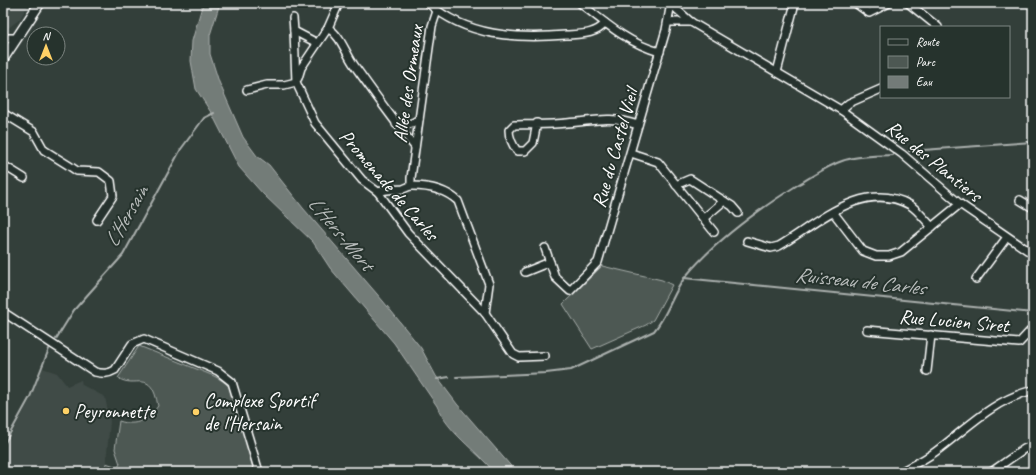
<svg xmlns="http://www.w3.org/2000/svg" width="1036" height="475" font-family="Caveat,sans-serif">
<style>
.built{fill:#404c47}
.green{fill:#4d5853;stroke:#a6aca9}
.water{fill:#737b78;stroke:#abb0ae}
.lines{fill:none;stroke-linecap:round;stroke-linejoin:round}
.stream{stroke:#abb0ae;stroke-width:2}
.street-casing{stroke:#fff;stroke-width:10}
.secondary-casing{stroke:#fff;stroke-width:12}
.street{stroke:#26332d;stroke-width:7}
.secondary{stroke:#26332d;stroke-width:9}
.poi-dot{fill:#ffd166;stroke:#26332d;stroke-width:1.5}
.labels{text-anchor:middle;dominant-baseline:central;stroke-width:4;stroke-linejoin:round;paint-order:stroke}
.street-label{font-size:20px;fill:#fff;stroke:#26332d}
.poi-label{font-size:20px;fill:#fff;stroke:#26332d;text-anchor:start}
.water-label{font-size:21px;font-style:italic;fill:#b9bdbc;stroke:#26332d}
</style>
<rect width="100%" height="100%" fill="#333f3a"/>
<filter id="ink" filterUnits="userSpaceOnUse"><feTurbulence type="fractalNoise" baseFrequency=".025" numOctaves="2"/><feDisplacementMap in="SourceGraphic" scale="8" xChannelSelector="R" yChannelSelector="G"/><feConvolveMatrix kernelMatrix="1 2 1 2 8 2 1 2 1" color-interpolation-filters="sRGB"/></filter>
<g filter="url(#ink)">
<!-- built -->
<g class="built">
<polygon points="3,3 29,3 20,19 3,32"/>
<polygon points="42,368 57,373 67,386 81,380 82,385 105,397 110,422 105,472 3,472 3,450 30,400"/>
</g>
<!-- green -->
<g class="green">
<polygon points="602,266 662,280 672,285 653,320 646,325 592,349 563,304"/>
<path d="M 139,346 L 214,376 C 220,379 225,382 229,387 C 239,401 249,453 254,472 L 105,472 L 106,463 L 118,467 L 120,464 L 115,449 L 119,421 C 137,427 147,420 158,406 C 151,367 136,390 118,378 Z"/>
</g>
<!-- water -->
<path class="water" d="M 203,3 L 220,3 L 210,35 L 210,54 L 219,82 L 243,137 L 257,156 L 269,165 L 303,208 L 383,301 L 421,348 L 436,376 L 457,404 L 516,472 L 494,472 C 476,450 448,433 437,406 L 394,343 L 330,268 L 313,242 L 263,194 L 239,167 L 212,114 L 196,89 L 191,61 L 192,41 Z"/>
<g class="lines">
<!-- stream -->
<g class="stream">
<polyline points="909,151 1033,142"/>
<polyline points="684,278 1033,313"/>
<polyline points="56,339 74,310 123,255 181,149 204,118 214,113"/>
<path d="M 456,377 L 546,373 L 571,370 L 654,331 C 668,315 673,292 686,276 C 715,241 761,208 799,184 C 813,176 827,166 842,161 C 858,155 877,156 893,155"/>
<polyline points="437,379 449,377"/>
<polyline points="3,446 30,397 49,349"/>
</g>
<!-- street casing -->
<g class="street-casing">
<g id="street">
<path d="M 428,3 C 467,37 517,39 566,35 C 580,34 596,35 605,23"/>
<path d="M 580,3 C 604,22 629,44 660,52"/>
<polyline points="855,3 869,13 889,3"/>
<polyline points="908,3 938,27"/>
<polyline points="671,6 674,7 691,22 841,110 902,154 960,204 1033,254"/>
<polyline points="293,18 294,31 317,43"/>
<polyline points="668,22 691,22"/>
<path d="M 328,28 C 341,36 345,52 354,65 C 374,93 393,120 415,147"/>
<polyline points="294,31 296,82 315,123 362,180 378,192 408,233 485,313 513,354 519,357 545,356"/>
<polyline points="3,38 13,38 16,40"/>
<polyline points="777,72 795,3"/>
<polyline points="298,78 301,68 328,28 339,3"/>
<polyline points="247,90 267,85 284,85 296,82"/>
<polyline points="841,110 849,103 881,89"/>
<polyline points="3,113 34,132 44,150 68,165 77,171 99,172 111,181 113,196 97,220"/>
<path d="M 537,123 L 533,143 L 525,151 L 517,151 C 512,144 509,138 509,130 L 514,125 C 531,124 549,125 567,123 C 596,121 608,115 638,125"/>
<path d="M 396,124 C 406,125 411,125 419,119"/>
<polyline points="631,153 658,162 714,232"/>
<polyline points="3,165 24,178"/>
<polyline points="676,185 690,179 724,201 704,218"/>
<polyline points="411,186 411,178 432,26 437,11"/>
<path d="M 378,192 C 387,189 394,190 403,189 C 406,188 409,186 412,186 C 429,186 445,189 458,201 L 489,284 L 485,313"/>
<polyline points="1020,200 1033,208"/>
<polyline points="724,201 732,206 738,213"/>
<polyline points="833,212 863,251 876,256 889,256 901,252 960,204"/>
<path d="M 747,241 L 771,248 L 779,246 C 818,223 863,179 910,205 C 918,210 925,220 932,227"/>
<polyline points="545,248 555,277 570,291 598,262 666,30 671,3"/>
<polyline points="525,272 550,262"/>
<polyline points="976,279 1007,237"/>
<path d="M 3,312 L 95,372 C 103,374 108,374 115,370 L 132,344 L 144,339 L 218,371 L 232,382 L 259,472"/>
<polyline points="867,330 1019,343 1033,328"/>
<polyline points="927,371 931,335"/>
<path d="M 900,472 C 911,466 924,460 935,452 C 969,427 991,401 1033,390"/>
<polyline points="991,472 1024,449 1033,445"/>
</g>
</g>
<!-- secondary casing -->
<g class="secondary-casing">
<polyline id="secondary" points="3,59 40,3"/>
</g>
<!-- street -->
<use href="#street" class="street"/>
<!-- secondary -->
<use href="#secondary" class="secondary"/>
</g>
</g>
<!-- markers -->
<g class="poi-dot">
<circle cx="66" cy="411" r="4"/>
<circle cx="196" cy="412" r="4"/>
</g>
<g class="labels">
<!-- street labels -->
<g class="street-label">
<text transform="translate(408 84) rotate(-82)">Allée des Ormeaux</text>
<text transform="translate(615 148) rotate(-74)">Rue du Castel Vieil</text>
<text transform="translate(934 161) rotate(39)">Rue des Plantiers</text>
<text transform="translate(389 185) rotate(49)">Promenade de Carles</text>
<text transform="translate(954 321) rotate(5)">Rue Lucien Siret</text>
</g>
<!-- poi labels -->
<g class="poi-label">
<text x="204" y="400">Complexe Sportif<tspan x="204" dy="23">de l'Hersain</tspan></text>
<text x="74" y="411">Peyronnette</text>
</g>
<!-- water labels -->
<g class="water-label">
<text transform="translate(126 216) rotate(-60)">L'Hersain</text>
<text transform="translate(341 233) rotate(50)">L'Hers-Mort</text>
<text transform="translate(860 281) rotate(6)">Ruisseau de Carles</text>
</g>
</g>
<!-- margin -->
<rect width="1036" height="475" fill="none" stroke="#26332d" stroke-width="16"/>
<rect x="8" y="8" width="1020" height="459" fill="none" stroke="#fff" stroke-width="1.5" filter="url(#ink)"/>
<!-- legend -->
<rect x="880" y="26" width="130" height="72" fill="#26332d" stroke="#7d8581"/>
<rect x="888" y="39" width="20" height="6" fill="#26332d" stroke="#7d8581"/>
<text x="916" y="46" font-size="12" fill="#ffffff">Route</text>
<rect x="888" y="56" width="20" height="12" fill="#4d5853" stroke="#7d8581"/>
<text x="916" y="66" font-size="12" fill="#ffffff">Parc</text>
<rect x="888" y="76" width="20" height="12" fill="#737b78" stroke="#7d8581"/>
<text x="916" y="86" font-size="12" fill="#ffffff">Eau</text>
<!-- north arrow -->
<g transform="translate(46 46)"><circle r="19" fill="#26332d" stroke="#7d8581"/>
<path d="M0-3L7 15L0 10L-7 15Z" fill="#ffd166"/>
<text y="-6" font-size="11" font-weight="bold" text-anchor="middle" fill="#ffffff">N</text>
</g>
</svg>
